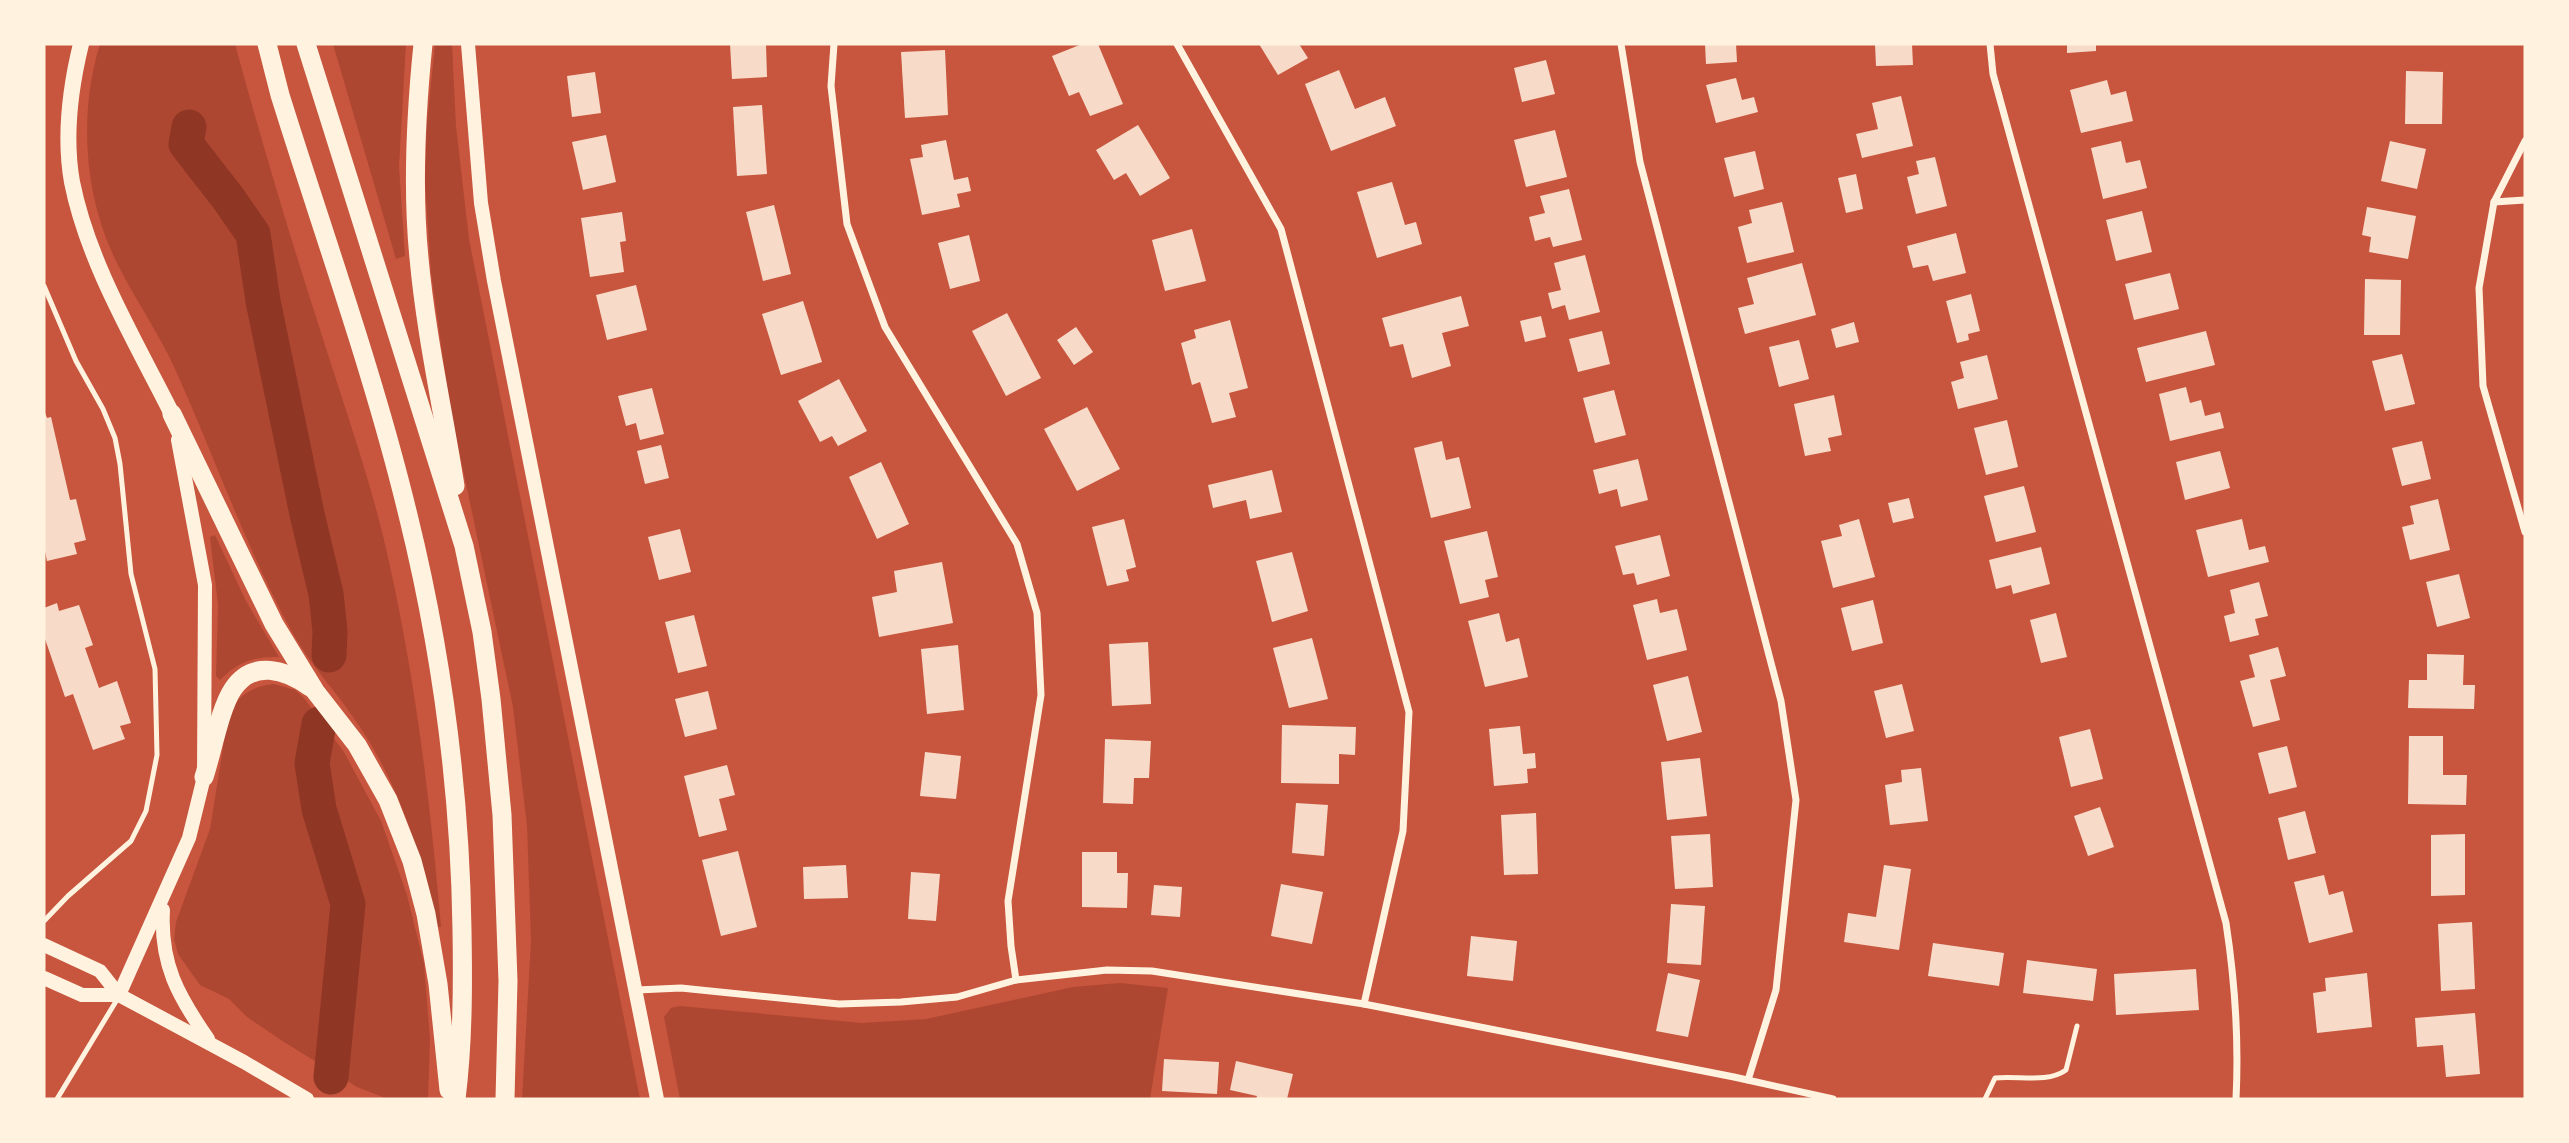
<svg xmlns="http://www.w3.org/2000/svg" width="2569" height="1143" font-family="'Golos Text',sans-serif">
<style>
.green{fill:#ae4732}
.lines{fill:none;stroke-linecap:round;stroke-linejoin:round}
.river{stroke:#8f3625;stroke-width:35}
.building{fill:#f7dbc8}
.service{stroke:#fff3e0;stroke-width:5}
.minor{stroke:#fff3e0;stroke-width:7}
.secondary{stroke:#fff3e0;stroke-width:14}
.primary{stroke:#fff3e0;stroke-width:16}
.motorway{stroke:#fff3e0;stroke-width:19}
</style>
<rect width="100%" height="100%" fill="#c8553d"/>
<!-- green -->
<g class="green">
<path d="M 100,44 L 235,44 C 260,136 287,227 316,317 C 339,391 366,465 384,540 C 414,667 430,797 441,927 L 437,927 C 422,857 400,787 360,727 C 339,695 311,666 292,632 C 246,548 215,458 176,371 C 160,335 136,301 118,265 C 84,199 78,115 100,44 Z"/>
<polygon points="333,44 406,44 399,166 405,256 396,259"/>
<polygon points="435,44 452,44 456,126 469,239 640,1099 522,1099 531,941 527,826 513,707 450,408 431,273 425,182 427,123"/>
<path d="M 215,535 L 246,601 L 279,657 C 255,656 237,662 220,680 L 216,676 L 218,605 L 210,537 Z"/>
<path d="M 274,684 L 295,690 L 304,698 L 344,752 L 381,821 L 407,895 L 424,964 L 430,1039 L 428,1099 L 388,1099 L 357,1087 L 284,1042 L 247,1017 L 229,999 L 200,985 L 178,954 L 174,939 L 176,922 L 210,829 L 228,716 C 237,696 252,686 274,684 Z"/>
<polygon points="1120,983 1168,988 1150,1099 680,1099 664,1017 671,1008 680,1006 862,1023 926,1019 1073,987"/>
</g>
<g class="lines">
<!-- river -->
<g class="river">
<polyline points="189,127 186,144 228,198 253,234 263,301 307,514 326,594 330,631 329,655"/>
<polyline points="319,724 312,763 319,809 348,904 331,1077"/>
</g>
</g>
<!-- building -->
<g class="building">
<polygon points="730,44 766,44 767,77 732,79"/>
<polygon points="1082,44 1098,44 1123,104 1090,116 1079,92 1069,96 1052,56"/>
<polygon points="1259,44 1299,44 1308,58 1278,75"/>
<polygon points="1705,44 1736,44 1737,62 1706,64"/>
<polygon points="1875,44 1912,44 1913,65 1876,66"/>
<polygon points="2067,44 2096,44 2096,51 2067,53"/>
<polygon points="945,50 948,115 905,118 901,52"/>
<polygon points="1546,60 1555,94 1522,102 1514,68"/>
<polygon points="1339,70 1355,109 1385,97 1396,126 1331,151 1305,84"/>
<polygon points="2406,71 2443,72 2442,124 2405,124"/>
<polygon points="595,72 601,113 572,117 567,76"/>
<polygon points="1736,78 1742,100 1754,97 1758,112 1716,123 1706,85"/>
<polygon points="2107,80 2111,95 2126,91 2133,121 2081,133 2070,90"/>
<polygon points="1901,96 1913,146 1862,158 1856,134 1878,129 1872,103"/>
<polygon points="762,105 767,174 737,176 733,107"/>
<polygon points="1138,125 1170,178 1140,196 1126,173 1114,180 1096,150"/>
<polygon points="1555,130 1567,177 1526,187 1514,140"/>
<polygon points="606,135 616,182 583,190 572,142"/>
<polygon points="946,140 954,180 968,177 971,191 957,194 960,207 922,215 910,159 923,157 921,145"/>
<polygon points="2121,141 2126,163 2140,160 2147,188 2103,199 2091,148"/>
<polygon points="2390,141 2426,149 2417,189 2381,181"/>
<polygon points="1755,151 1764,189 1734,197 1724,158"/>
<polygon points="1935,157 1947,206 1916,214 1907,177 1919,174 1916,161"/>
<polygon points="1856,174 1863,209 1846,213 1838,178"/>
<polygon points="1392,182 1405,225 1416,222 1422,244 1377,258 1357,192"/>
<polygon points="1569,189 1582,240 1553,247 1550,237 1535,241 1529,217 1545,213 1540,196"/>
<polygon points="1782,202 1794,252 1747,263 1738,227 1752,223 1749,210"/>
<polygon points="774,205 791,274 763,281 746,212"/>
<polygon points="2367,207 2416,216 2408,259 2369,252 2371,237 2362,235"/>
<polygon points="2142,211 2152,252 2116,261 2106,220"/>
<polygon points="622,212 626,241 620,242 624,272 590,277 581,218"/>
<polygon points="1192,229 1206,281 1165,291 1152,240"/>
<polygon points="1956,233 1966,273 1933,281 1928,265 1913,268 1907,246"/>
<polygon points="969,235 980,281 950,289 938,243"/>
<polygon points="1585,255 1600,312 1569,320 1565,305 1552,309 1548,293 1561,290 1554,263"/>
<polygon points="1802,263 1816,315 1745,334 1738,308 1754,304 1747,278"/>
<polygon points="2170,273 2179,309 2134,320 2125,284"/>
<polygon points="2365,279 2401,280 2400,335 2364,335"/>
<polygon points="636,285 647,330 607,340 596,295"/>
<polygon points="1971,294 1980,331 1968,334 1969,340 1957,343 1946,301"/>
<polygon points="1461,296 1469,326 1442,333 1451,366 1412,378 1403,344 1390,347 1382,318"/>
<polygon points="803,301 822,362 781,375 762,314"/>
<polygon points="1007,313 1041,378 1006,396 972,331"/>
<polygon points="1541,316 1546,337 1525,342 1520,321"/>
<polygon points="1230,320 1248,388 1229,393 1236,417 1212,423 1200,382 1192,385 1181,343 1196,338 1194,330"/>
<polygon points="1854,322 1859,342 1836,348 1831,329"/>
<polygon points="1076,327 1093,352 1074,365 1057,340"/>
<polygon points="1602,331 1610,364 1578,372 1569,339"/>
<polygon points="2206,331 2215,365 2146,382 2137,348"/>
<polygon points="1799,340 1809,379 1779,387 1769,347"/>
<polygon points="2402,354 2415,404 2385,411 2372,361"/>
<polygon points="1987,355 1998,399 1958,409 1951,382 1964,378 1960,362"/>
<polygon points="839,379 867,431 838,446 832,436 820,442 798,401"/>
<polygon points="2186,387 2190,403 2201,400 2205,416 2220,412 2224,428 2170,441 2159,394"/>
<polygon points="652,388 664,434 640,440 636,423 626,426 618,396"/>
<polygon points="1614,390 1626,435 1595,443 1583,398"/>
<polygon points="1834,395 1842,435 1828,438 1831,451 1805,456 1794,404"/>
<polygon points="1087,407 1120,469 1077,491 1044,429"/>
<polygon points="44,410 47,418 51,417 70,500 76,499 86,540 74,543 77,554 47,561 44,546"/>
<polygon points="2007,420 2018,467 1986,475 1974,428"/>
<polygon points="1442,441 1446,460 1459,457 1471,508 1431,518 1414,448"/>
<polygon points="2422,441 2431,479 2402,486 2392,448"/>
<polygon points="661,445 669,478 645,484 637,451"/>
<polygon points="2220,451 2230,488 2185,500 2176,462"/>
<polygon points="1638,459 1648,500 1621,507 1617,489 1599,494 1593,470"/>
<polygon points="881,462 909,524 877,539 849,477"/>
<polygon points="1272,470 1282,512 1250,519 1246,500 1213,508 1208,485"/>
<polygon points="2024,486 2036,532 1996,542 1984,496"/>
<polygon points="1909,498 1914,518 1893,523 1888,503"/>
<polygon points="2438,499 2450,550 2410,560 2402,527 2414,524 2410,506"/>
<polygon points="1124,519 1136,567 1126,570 1129,581 1107,586 1092,527"/>
<polygon points="1859,519 1875,577 1833,588 1821,541 1842,536 1839,525"/>
<polygon points="2242,519 2249,550 2265,546 2269,562 2208,577 2196,530"/>
<polygon points="680,529 691,572 659,580 648,537"/>
<polygon points="1487,531 1498,577 1485,580 1489,597 1460,604 1444,541"/>
<polygon points="1660,535 1670,576 1637,585 1634,573 1623,575 1615,546"/>
<polygon points="2041,547 2050,584 2013,594 2011,585 1996,589 1989,560"/>
<polygon points="1292,552 1308,611 1272,622 1256,561"/>
<polygon points="942,562 953,623 879,637 872,597 897,592 894,571"/>
<polygon points="2459,574 2470,618 2437,627 2426,582"/>
<polygon points="2259,582 2268,616 2255,619 2259,635 2230,642 2224,616 2235,613 2230,590"/>
<polygon points="1657,599 1660,613 1677,609 1687,650 1647,660 1633,605"/>
<polygon points="1873,600 1883,643 1852,651 1841,608"/>
<polygon points="57,603 59,611 79,605 93,645 85,648 99,688 117,681 131,723 120,726 125,739 93,750 73,694 65,697 44,636 44,608"/>
<polygon points="1499,613 1506,642 1519,638 1528,677 1485,687 1468,621"/>
<polygon points="2056,613 2067,657 2041,663 2030,620"/>
<polygon points="694,615 707,666 678,673 665,622"/>
<polygon points="1312,638 1328,699 1289,708 1273,648"/>
<polygon points="1148,642 1151,704 1112,706 1109,644"/>
<polygon points="958,645 964,710 927,714 921,649"/>
<polygon points="2278,647 2286,676 2270,680 2280,720 2253,727 2240,681 2255,677 2249,655"/>
<polygon points="2427,654 2464,655 2463,685 2475,685 2474,709 2408,708 2409,680 2427,680"/>
<polygon points="1688,676 1702,732 1667,741 1653,685"/>
<polygon points="1902,684 1914,731 1886,738 1874,691"/>
<polygon points="708,691 717,729 685,737 675,699"/>
<polygon points="1282,725 1356,727 1355,755 1339,754 1339,784 1281,783"/>
<polygon points="1520,726 1523,754 1535,753 1536,768 1527,769 1528,783 1494,786 1489,729"/>
<polygon points="2090,729 2103,779 2071,787 2059,737"/>
<polygon points="2409,736 2443,736 2443,775 2467,775 2466,805 2408,804"/>
<polygon points="1105,739 1151,741 1149,778 1134,778 1133,804 1103,803"/>
<polygon points="2287,746 2297,787 2269,794 2258,753"/>
<polygon points="925,752 961,756 956,799 920,796"/>
<polygon points="1700,758 1707,816 1667,820 1661,762"/>
<polygon points="727,765 735,795 719,799 727,830 699,837 684,776"/>
<polygon points="1921,768 1928,821 1890,825 1885,785 1902,782 1901,770"/>
<polygon points="1296,803 1328,805 1324,856 1292,853"/>
<polygon points="2100,807 2114,847 2088,856 2074,816"/>
<polygon points="2305,811 2316,853 2288,860 2278,818"/>
<polygon points="1536,813 1538,874 1504,875 1501,815"/>
<polygon points="1710,834 1713,887 1675,889 1671,836"/>
<polygon points="2465,834 2465,895 2431,896 2431,835"/>
<polygon points="738,851 757,927 721,936 702,860"/>
<polygon points="1082,852 1117,852 1117,873 1128,873 1127,908 1082,907"/>
<polygon points="846,865 848,898 804,899 803,867"/>
<polygon points="1884,865 1911,869 1899,950 1844,942 1848,913 1876,917"/>
<polygon points="911,872 940,874 936,921 908,919"/>
<polygon points="2324,875 2329,895 2343,891 2353,932 2309,943 2294,882"/>
<polygon points="1281,884 1323,892 1312,944 1271,936"/>
<polygon points="1154,885 1182,887 1180,917 1151,915"/>
<polygon points="1671,904 1705,906 1701,965 1667,963"/>
<polygon points="2472,922 2475,989 2441,991 2438,924"/>
<polygon points="1471,936 1517,941 1513,981 1467,976"/>
<polygon points="1933,943 2004,953 1999,986 1928,976"/>
<polygon points="2027,960 2097,969 2093,1001 2023,993"/>
<polygon points="2196,969 2199,1010 2116,1015 2114,974"/>
<polygon points="1668,973 1700,980 1688,1037 1656,1031"/>
<polygon points="2367,973 2372,1027 2317,1033 2313,993 2326,991 2325,978"/>
<polygon points="2475,1013 2480,1074 2446,1077 2443,1045 2417,1047 2415,1018"/>
<polygon points="1164,1059 1219,1062 1217,1094 1162,1091"/>
<polygon points="1236,1061 1293,1074 1287,1099 1256,1099 1257,1096 1230,1090"/>
</g>
<g class="lines">
<!-- service -->
<g class="service">
<polyline points="44,286 76,361 103,409 115,438 120,464 131,574 155,669 157,755 146,811 131,841 68,896 44,921"/>
<polyline points="57,1099 118,998"/>
<path d="M 1985,1099 L 1995,1078 C 2018,1075 2046,1084 2066,1070 L 2077,1026"/>
</g>
<!-- minor -->
<g class="minor">
<polyline points="834,44 831,86 847,224 885,327 1017,544 1037,613 1041,695 1008,901 1011,946 1016,980"/>
<polyline points="1177,44 1281,229 1409,712 1403,831 1364,1004"/>
<polyline points="1621,44 1640,162 1781,701 1796,800 1776,990 1748,1080"/>
<path d="M 1990,44 L 1993,74 L 2226,923 C 2235,982 2239,1040 2236,1099"/>
<polyline points="2525,141 2494,202 2479,288 2483,386 2525,532"/>
<polyline points="2494,202 2525,200"/>
<polyline points="637,990 681,988 839,1004 901,1002 957,997 1016,980 1107,970 1152,971 1364,1004 1734,1077 1833,1099"/>
</g>
<!-- secondary -->
<g class="secondary">
<polyline points="468,44 481,203 494,281 657,1099"/>
<path d="M 163,910 C 160,964 178,996 208,1039"/>
<polyline points="44,945 100,971 119,995 244,1062 307,1099"/>
<polyline points="44,978 82,995 119,995"/>
<polyline points="119,995 189,838 204,777 205,585 178,440"/>
</g>
<!-- primary -->
<path class="primary" d="M 81,44 C 70,89 64,137 72,182 C 88,263 136,342 172,414"/>
<!-- motorway -->
<g class="motorway">
<path d="M 267,44 L 280,95 C 323,233 374,374 408,515 C 442,653 460,788 462,930 C 463,986 463,1043 456,1099"/>
<polyline points="306,44 464,546 482,632 491,699 502,815 508,981 505,1099"/>
<path d="M 423,44 C 416,113 412,188 419,258 C 426,335 443,410 455,486"/>
<polyline points="172,414 274,624 315,691 357,745 388,800 412,861 426,914 438,984 449,1090"/>
<path d="M 204,777 C 212,753 220,708 233,689 C 253,659 286,670 310,687"/>
</g>
</g>
<!-- border -->
<rect width="2569" height="1143" fill="none" stroke="#fff3e0" stroke-width="91"/>
</svg>
